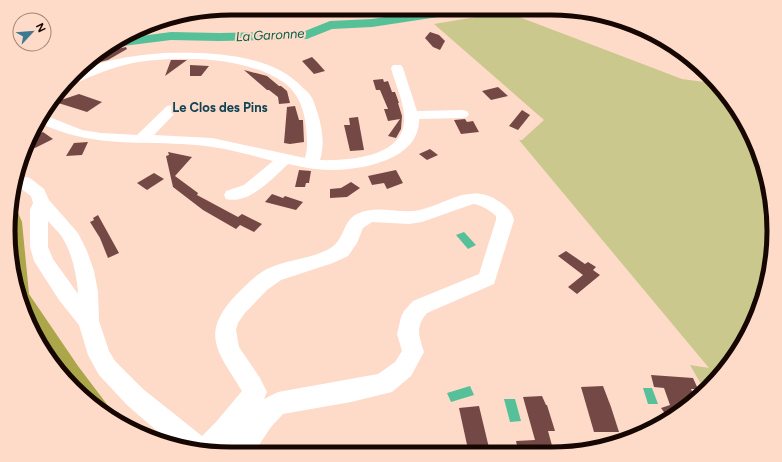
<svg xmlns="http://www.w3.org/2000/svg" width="782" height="462" font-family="Figtree,sans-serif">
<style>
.green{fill:#cac88d}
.forest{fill:#aba649}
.water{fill:#56c199}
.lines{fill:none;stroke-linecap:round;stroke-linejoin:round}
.river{fill:#56c199;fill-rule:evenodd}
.building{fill:#744945}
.minor{fill:#fff;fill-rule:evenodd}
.labels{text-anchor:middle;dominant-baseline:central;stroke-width:4;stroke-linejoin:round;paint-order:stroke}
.far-water-label{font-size:13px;font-style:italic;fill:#055e44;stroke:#fedac9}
.far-neighbourhood-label{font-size:13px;font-weight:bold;fill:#114355;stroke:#fedac9}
.rim{fill:none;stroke:#160703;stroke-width:5}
</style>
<rect width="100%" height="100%" fill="#fedac9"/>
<!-- green -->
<polygon class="green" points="506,12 682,79 712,83 737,107 770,188 770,275 736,355 705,391 690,365 709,368 519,140 522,140 544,120 434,24"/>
<!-- forest -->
<polygon class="forest" points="13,201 22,222 29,294 78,366 121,423 107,416 54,367 20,302 8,231"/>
<!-- water -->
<g class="water">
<polygon points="464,232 476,245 468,249 456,235"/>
<polygon points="470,386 474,395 451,402 447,393"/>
<polygon points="643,388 652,388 658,404 648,404"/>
<polygon points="504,399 515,399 521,421 510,422"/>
</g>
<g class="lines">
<!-- river -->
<polygon class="river" points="445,8 477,8 471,12 372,27 332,29 307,39 219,41 171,40 115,47 111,46 126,38 171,32 219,33 305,31 330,21 372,19"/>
</g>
<!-- building -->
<g class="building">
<polygon points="430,32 439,35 445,41 440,50 433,47 425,38"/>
<polygon points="126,47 127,49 108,60 100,62 96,54"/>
<polygon points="312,57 317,62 325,71 314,74 302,61"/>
<polygon points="171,60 187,60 165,76"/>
<polygon points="190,65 209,66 201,76 190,76"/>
<polygon points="244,70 267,76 279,86 281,86 287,91 290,103 279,104 278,97 269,90 267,90"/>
<polygon points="383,79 384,82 388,81 392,92 395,92 399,103 398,103 402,116 401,129 396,138 388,136 400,119 388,121 384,109 388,109 380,90 376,90 373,80"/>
<polygon points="498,87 508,96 491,100 482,91"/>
<polygon points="79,94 102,102 87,112 55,102"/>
<polygon points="295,106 299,120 303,120 304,142 290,144 284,143 287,107"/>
<polygon points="522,110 530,115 518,130 509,126"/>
<polygon points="358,117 364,150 350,151 344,125 350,125 349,118"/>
<polygon points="465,119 467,122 473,121 479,132 461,134 454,120"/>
<polygon points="43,132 53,139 35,148 28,143 31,137"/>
<polygon points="88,142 82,155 66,156 74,143"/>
<polygon points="430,149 438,155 427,160 419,154"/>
<polygon points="168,152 192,157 175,176 198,193 197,195 238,217 242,214 262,224 254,232 240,225 236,229 203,210 173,187 166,156 169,155"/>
<polygon points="299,170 311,171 309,183 306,183 305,187 295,187"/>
<polygon points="396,170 403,183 387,189 384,183 372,185 368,176"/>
<polygon points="154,173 164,179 147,190 137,183"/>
<polygon points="351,182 360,188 347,197 330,198 330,189 341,188"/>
<polygon points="272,194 283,198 285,196 303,202 296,210 265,202"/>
<polygon points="98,215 119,253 108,258 100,238 90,222 94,220 93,218"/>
<polygon points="566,251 585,264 588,262 596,267 593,270 600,275 577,294 568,287 583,275 558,256"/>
<polygon points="651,375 693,378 698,389 691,389 695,399 669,419 661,408 670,405 664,388 654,387"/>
<polygon points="603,386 611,407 619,432 594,432 581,387"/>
<polygon points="542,396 546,405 547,405 555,431 548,431 553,449 534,450 535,454 519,454 516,441 535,440 523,397"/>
<polygon points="479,406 490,452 487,452 487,454 469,454 459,408"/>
</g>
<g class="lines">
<!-- minor -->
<g class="minor">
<path d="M 164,53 C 208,52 272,53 303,88 C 307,91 311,95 313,100 C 315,104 316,110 318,114 C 322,128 325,145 320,160 C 350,161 408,157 404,115 C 403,99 395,84 391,68 L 393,65 L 401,65 L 403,68 L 417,111 L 462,110 L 467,111 L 469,114 L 467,117 L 462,118 L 419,119 C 420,160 362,170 331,170 C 317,170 302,167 288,164 C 273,178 249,205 226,199 L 224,195 L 226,191 L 244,185 L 273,161 C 247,154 222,147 196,145 C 138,140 93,149 38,122 L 42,114 L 82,130 L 101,133 L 137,135 L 167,106 L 172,105 L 177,106 L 179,109 L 154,135 L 212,138 L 305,158 C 308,148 307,138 306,128 C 305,112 299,95 287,85 C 251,56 176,55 133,63 C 113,67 94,75 76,83 L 68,83 C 71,80 75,74 79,72 C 103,59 138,55 164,53 Z"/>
<path d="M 17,175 L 30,178 L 44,189 L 49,200 L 78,233 L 87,251 L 94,271 L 98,292 L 99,321 L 109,351 L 115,361 L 143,389 L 202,436 L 216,422 L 242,391 C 218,352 199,334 236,295 C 246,285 256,274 269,268 C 287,260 309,259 327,250 C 346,241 341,222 357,214 C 376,205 394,213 414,211 C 444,207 469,180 500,202 C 507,207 512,211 514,220 L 494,284 L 427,313 C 415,327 419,336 424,352 L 411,376 L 392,392 L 351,402 L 283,414 L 271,427 L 253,454 L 226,454 L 231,443 L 220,454 L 216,454 L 173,445 L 127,405 L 99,375 L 88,355 L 79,325 L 59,300 L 34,261 L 30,247 L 30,210 L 33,203 L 31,196 L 16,185 ZM 473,204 C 482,205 489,210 496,216 L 496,220 L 479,274 L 413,301 L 404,311 L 401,317 L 397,334 L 402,351 L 395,362 L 378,374 L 278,392 L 264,399 L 267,392 L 260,378 L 239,347 L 236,330 L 238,323 L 244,314 L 267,290 L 281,280 L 333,263 L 348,256 L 357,243 L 363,228 L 372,222 L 409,224 L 422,222 ZM 48,221 C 52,226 58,231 62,237 C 72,253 77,275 78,294 L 53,259 L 48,247 Z"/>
</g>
</g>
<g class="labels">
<!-- far-water labels -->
<g class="far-water-label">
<text transform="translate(270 35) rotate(-3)">La Garonne</text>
</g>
<!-- far-neighbourhood labels -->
<g class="far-neighbourhood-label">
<text x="220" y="107">Le Clos des Pins</text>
</g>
</g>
<!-- crop -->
<path d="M0 0H782V462H0ZM231 15H551A216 216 0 0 1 767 231V231A216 216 0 0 1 551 447H231A216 216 0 0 1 15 231V231A216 216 0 0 1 231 15Z" fill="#fedac9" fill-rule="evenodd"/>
<path class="rim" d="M231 15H551A216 216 0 0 1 767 231V231A216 216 0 0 1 551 447H231A216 216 0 0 1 15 231V231A216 216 0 0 1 231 15Z"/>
<!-- north arrow -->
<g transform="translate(32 32) rotate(64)"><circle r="19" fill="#fedac9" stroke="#a1867a"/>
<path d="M0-3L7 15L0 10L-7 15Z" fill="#3d7990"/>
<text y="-6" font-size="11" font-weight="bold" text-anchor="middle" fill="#160703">N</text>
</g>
</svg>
